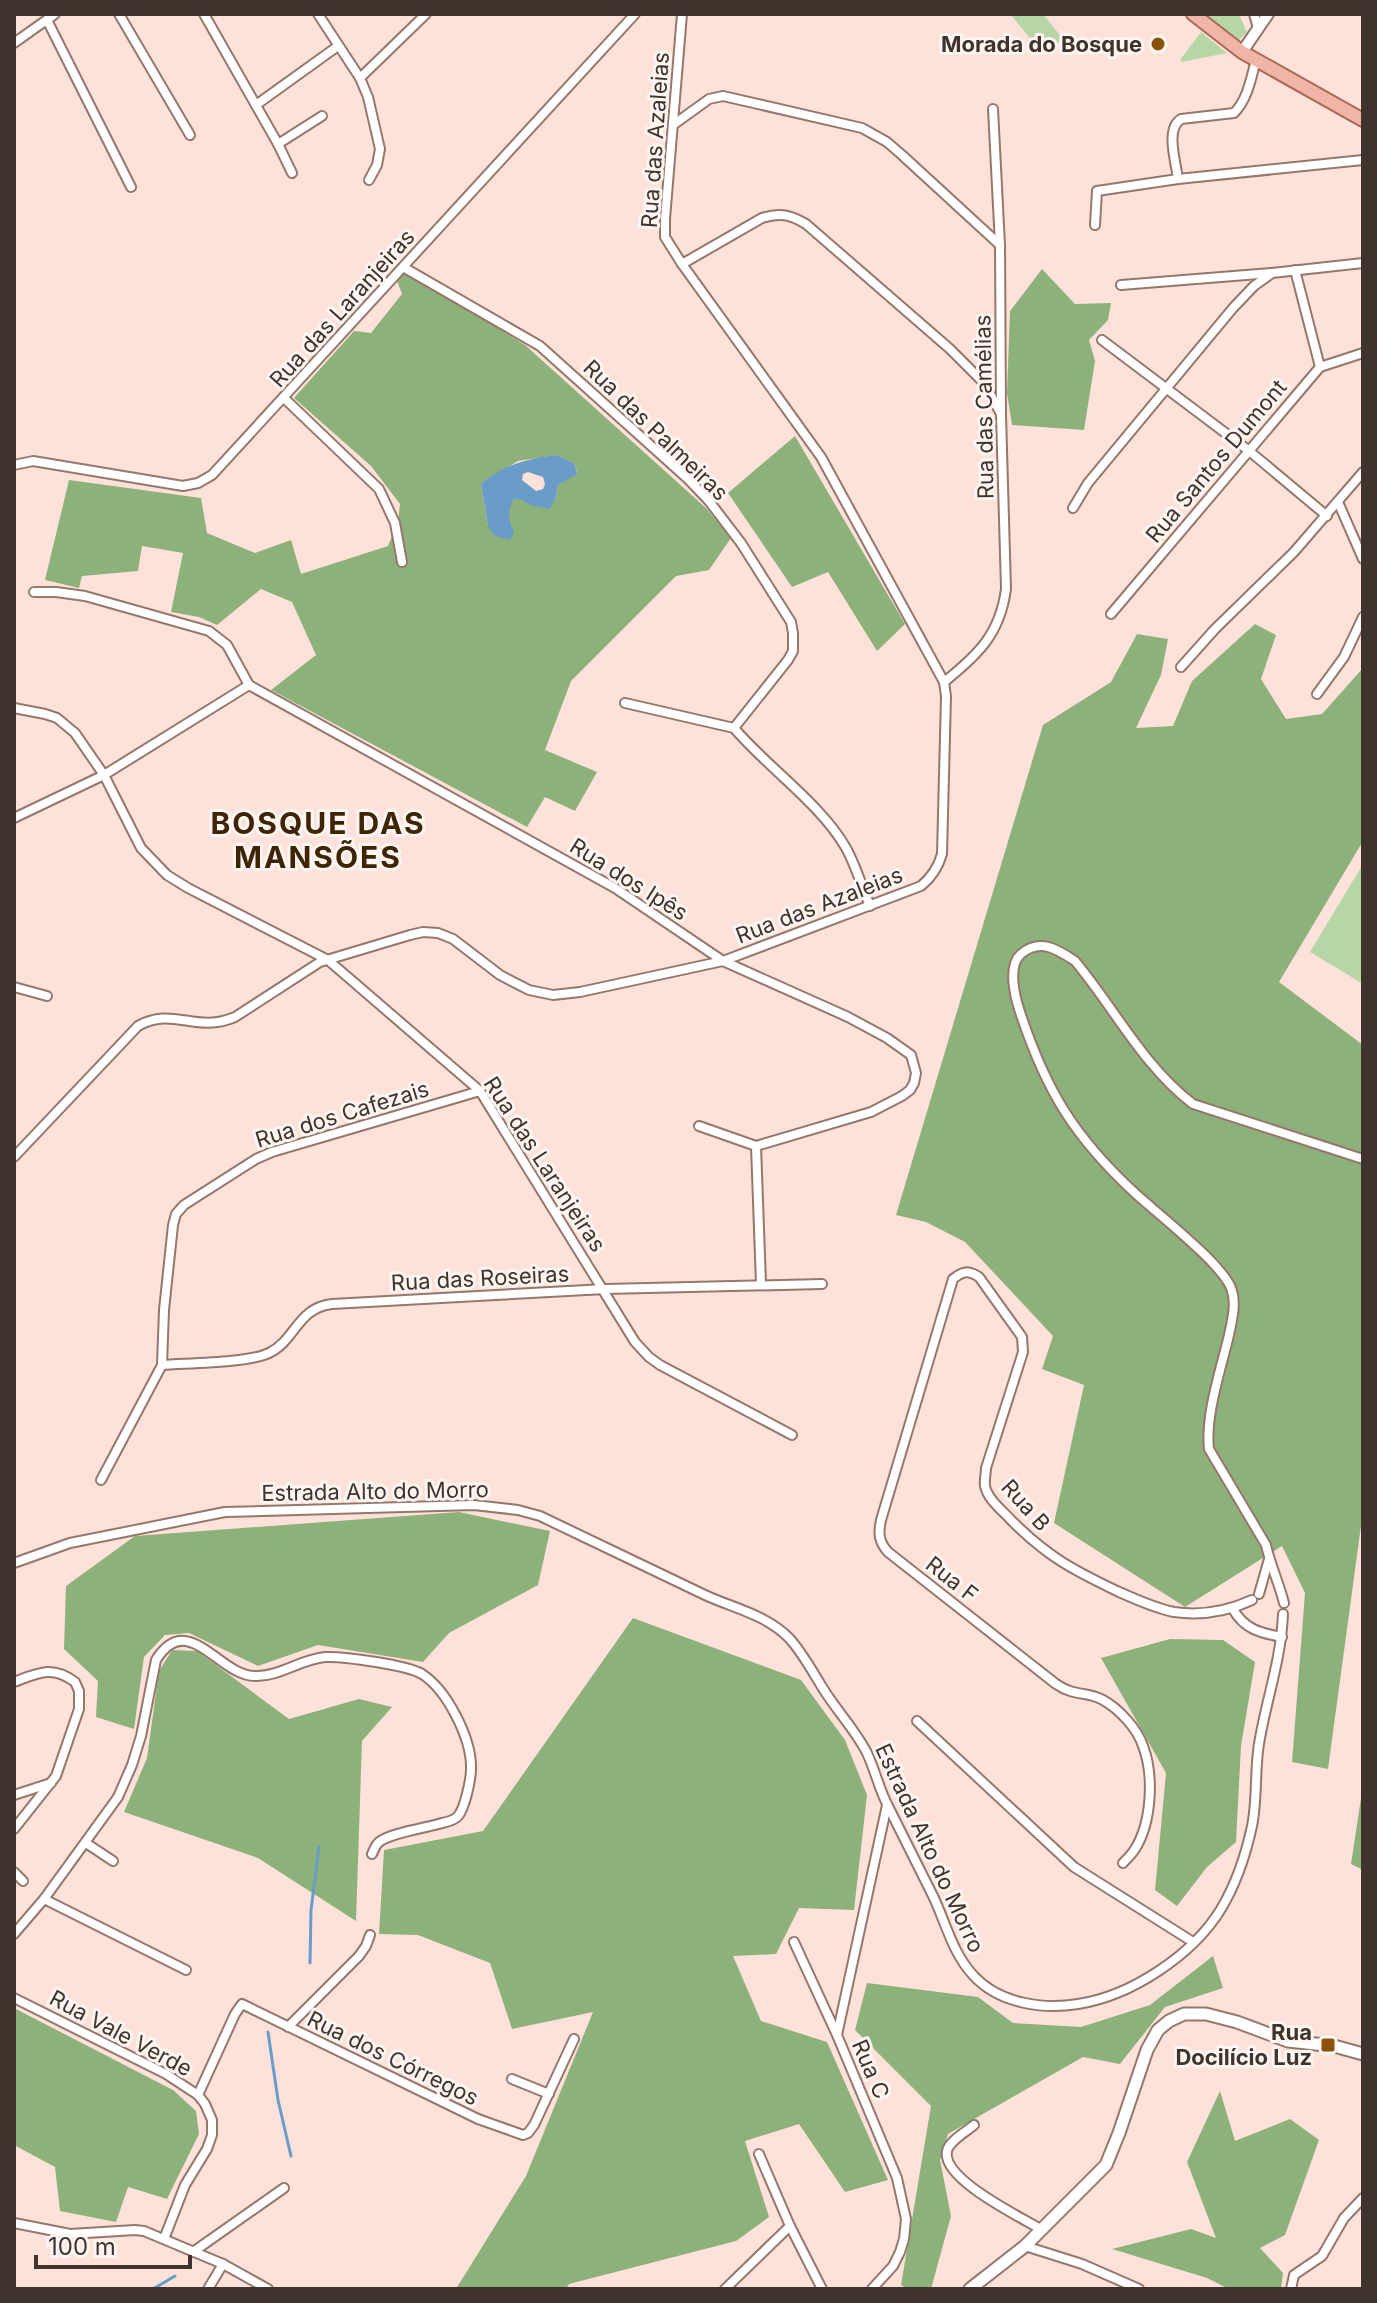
<svg xmlns="http://www.w3.org/2000/svg" width="1377" height="2303" font-family="Inter,sans-serif">
<style>
.green{fill:#b7d6a7}
.forest{fill:#8db17b;fill-rule:evenodd}
.water{fill:#6a9cc9;fill-rule:evenodd}
.lines{fill:none;stroke-linecap:round;stroke-linejoin:round}
.stream{stroke:#6a9cc9;stroke-width:3}
.minor-casing{stroke:#95776c;stroke-width:12}
.tertiary-casing{stroke:#95776c;stroke-width:14}
.secondary-casing{stroke:#95776c;stroke-width:15}
.primary-casing{stroke:#ab6856;stroke-width:16}
.minor{stroke:#fff;stroke-width:8}
.tertiary{stroke:#fff;stroke-width:10}
.secondary{stroke:#fff;stroke-width:11}
.primary{stroke:#efb5a6;stroke-width:12}
.poi-dot{fill:#8b5309;stroke:#fcf5f2;stroke-width:3}
.labels{text-anchor:middle;dominant-baseline:central;stroke-width:6;stroke-linejoin:round;paint-order:stroke}
.poi-label{font-size:22px;font-weight:bold;fill:#40332e;stroke:#fcf5f2;text-anchor:end}
.street-label{font-size:22px;fill:#40332e;stroke:#fcf5f2}
.district-label{font-size:30px;font-weight:bold;letter-spacing:2px;fill:#3f2404;stroke:#fcf5f2}
</style>
<rect width="100%" height="100%" fill="#fee2d9"/>
<!-- green -->
<g class="green">
<polygon points="1010,14 1043,14 1063,39 1043,54"/>
<polygon points="1204,14 1239,14 1247,32 1239,40 1232,41"/>
<polygon points="1201,32 1227,53 1182,62 1180,60"/>
<polygon points="1363,864 1363,984 1310,952"/>
</g>
<!-- forest -->
<g class="forest">
<polygon points="1042,269 1075,304 1111,303 1108,320 1089,340 1095,361 1084,430 1012,425 1007,393 1010,311"/>
<path d="M 406,272 L 525,345 L 706,508 L 731,538 L 709,570 L 676,576 L 571,681 L 545,750 L 597,772 L 575,811 L 545,797 L 527,827 L 271,690 L 316,655 L 292,602 L 261,589 L 217,625 L 199,617 L 171,612 L 183,553 L 142,546 L 138,571 L 82,576 L 79,588 L 45,580 L 69,480 L 201,498 L 207,533 L 255,553 L 291,540 L 301,574 L 388,546 L 398,522 L 400,504 L 371,466 L 294,398 L 354,331 L 371,333 L 402,294 L 397,281 ZM 557,455 L 574,463 L 577,473 L 558,485 L 555,500 L 514,499 L 509,506 L 509,522 L 488,526 L 481,484 L 518,461 Z"/>
<polygon points="795,436 905,624 877,651 828,572 792,587 728,493"/>
<polygon points="1255,624 1276,635 1261,679 1286,719 1322,714 1363,668 1363,841 1279,982 1363,1045 1363,1511 1328,1769 1292,1762 1305,1593 1282,1546 1185,1607 1054,1523 1084,1385 1042,1369 1053,1336 965,1242 926,1222 896,1215 1043,725 1111,682 1137,634 1168,639 1161,675 1136,728 1173,726 1192,681"/>
<polygon points="459,1512 550,1531 538,1585 449,1633 423,1662 318,1645 258,1666 189,1633 165,1635 144,1657 134,1729 96,1717 98,1681 64,1649 66,1586 135,1536"/>
<polygon points="633,1618 801,1680 845,1740 867,1795 854,1910 799,1908 776,1954 733,1956 761,2021 827,2042 888,2180 845,2192 799,2124 745,2141 769,2217 736,2241 569,2284 566,2289 456,2289 526,2176 593,2012 512,2029 490,1963 418,1935 379,1934 384,1850 483,1831"/>
<polygon points="1170,1639 1223,1640 1255,1662 1241,1746 1236,1842 1207,1867 1177,1906 1155,1890 1166,1773 1101,1658"/>
<polygon points="172,1650 197,1651 289,1719 359,1699 392,1707 362,1741 356,1921 258,1858 124,1812 147,1758 159,1671"/>
<polygon points="1363,1785 1363,1870 1351,1864"/>
<polygon points="1213,1956 1223,1988 1165,2007 1120,2064 1083,2057 948,2134 940,2160 951,2216 931,2289 907,2289 901,2285 931,2106 855,2030 867,1983 978,1997 1013,2023 1081,2027 1150,2005"/>
<polygon points="14,2008 173,2090 196,2111 199,2134 167,2199 128,2187 116,2222 60,2211 55,2167 14,2145"/>
<polygon points="1220,2091 1235,2141 1290,2119 1319,2140 1285,2235 1260,2248 1283,2273 1281,2289 1229,2289 1207,2278 1112,2249 1191,2229 1216,2238 1187,2162"/>
</g>
<!-- water -->
<path class="water" d="M 557,455 L 574,463 L 577,474 L 558,485 L 555,500 L 549,509 L 530,505 L 522,500 L 514,499 C 507,511 508,520 514,532 L 510,540 L 495,536 L 488,526 L 481,484 C 503,465 529,458 557,455 ZM 528,472 L 543,477 L 545,484 L 543,489 L 536,491 L 522,480 L 523,474 Z"/>
<g class="lines">
<!-- stream -->
<g class="stream">
<polyline points="310,1963 311,1910 319,1847"/>
<polyline points="268,2032 278,2100 291,2156"/>
<polyline points="153,2289 175,2276"/>
</g>
<!-- minor casing -->
<g class="minor-casing">
<g id="minor">
<polyline points="119,14 190,135"/>
<polyline points="204,14 278,144 292,173"/>
<polyline points="318,14 360,78 368,97 380,149 377,165 369,180"/>
<polyline points="1254,14 1258,28"/>
<polyline points="47,20 131,187"/>
<polyline points="14,43 55,14"/>
<polyline points="360,78 426,14"/>
<polyline points="256,105 338,46"/>
<polyline points="673,125 709,99 723,96 862,128 887,142 902,155 1000,245"/>
<polyline points="278,144 322,116"/>
<path d="M 1178,179 C 1176,162 1165,129 1181,119 L 1234,113 C 1248,99 1251,78 1256,60"/>
<polyline points="1095,225 1097,191 1178,179 1363,160"/>
<path d="M 682,264 L 762,218 C 780,212 791,215 806,224 L 950,349 L 984,383 L 1000,412"/>
<path d="M 403,267 L 540,346 L 688,479 L 709,501 L 741,543 L 791,622 L 793,633 L 793,651 L 788,660 L 734,728 C 767,767 821,804 846,848 C 856,866 862,887 870,906"/>
<polyline points="1295,270 1320,367"/>
<polyline points="1121,285 1271,273"/>
<polyline points="1102,340 1248,450 1327,516"/>
<polyline points="284,398 379,489 395,523 402,562"/>
<polyline points="14,465 33,461 183,486 198,483 212,475 635,14"/>
<polyline points="1338,502 1363,559"/>
<polyline points="1073,508 1088,483 1233,308 1254,286 1272,273 1363,263"/>
<polyline points="34,592 56,592 85,596 209,631 227,645 249,685 615,888 723,961 848,1017 887,1038 911,1055 916,1073 914,1083 910,1090 902,1096 871,1112 756,1146 761,1284"/>
<polyline points="1111,614 1320,367 1363,353"/>
<polyline points="1181,667 1215,629 1294,552 1363,472"/>
<path d="M 944,682 C 978,655 1000,634 1006,589 L 1001,415 L 1000,245 L 993,109"/>
<polyline points="1317,694 1344,657 1363,617"/>
<polyline points="625,703 734,728"/>
<polyline points="14,708 45,714 57,718 75,733 104,775 141,848 167,875 188,888 328,960 480,1091 635,1342 649,1357 660,1365 792,1435"/>
<polyline points="14,818 104,775 249,685"/>
<polyline points="14,987 47,996"/>
<polyline points="699,1126 756,1146"/>
<path d="M 14,1157 L 138,1026 C 173,1006 196,1034 235,1017 L 320,962 L 410,935 L 423,932 L 438,933 L 453,939 L 500,975 L 529,990 L 553,995 L 580,992 L 723,961 L 921,886 C 932,877 938,868 942,854 L 946,696 L 944,682 L 821,457 L 682,264 L 665,237 L 665,219 L 682,14"/>
<path d="M 162,1365 C 187,1363 248,1363 269,1353 C 296,1340 297,1308 332,1304 L 605,1289 L 822,1284"/>
<polyline points="101,1480 162,1365 164,1310 173,1225 176,1214 184,1205 256,1159 272,1152 480,1091"/>
<path d="M 14,1563 L 70,1543 L 225,1512 L 474,1505 L 518,1510 L 540,1516 C 595,1542 650,1569 705,1595 C 733,1608 767,1615 789,1638 C 803,1653 813,1673 824,1690 C 837,1711 856,1731 867,1753 C 875,1770 879,1789 888,1806 C 903,1836 918,1866 933,1896 C 946,1923 952,1952 973,1975 C 998,2003 1042,2010 1078,2004 C 1131,1996 1193,1955 1221,1909 C 1236,1884 1246,1854 1252,1826 C 1258,1797 1254,1767 1260,1738 C 1268,1694 1281,1659 1283,1614"/>
<polyline points="1259,1594 1269,1559"/>
<path d="M 1284,1603 C 1279,1583 1270,1564 1266,1545 L 1209,1449 C 1205,1416 1221,1369 1229,1335 C 1232,1320 1237,1303 1231,1288 C 1222,1264 1158,1214 1136,1194 C 1075,1138 1046,1091 1020,1012 C 1015,997 1007,966 1021,954 C 1040,938 1057,949 1075,961 C 1115,1009 1143,1066 1193,1104 L 1363,1159"/>
<path d="M 1233,1609 C 1244,1629 1260,1633 1282,1637"/>
<path d="M 14,1682 C 38,1673 52,1665 75,1682 L 79,1691 L 79,1709 L 56,1776 L 14,1829"/>
<polyline points="917,1721 1074,1867 1193,1942"/>
<polyline points="14,1795 51,1783"/>
<polyline points="86,1843 113,1861"/>
<path d="M 1123,1863 C 1127,1859 1132,1854 1135,1849 C 1152,1822 1154,1775 1143,1746 C 1137,1728 1119,1709 1103,1700 C 1087,1691 1075,1697 1056,1684 L 888,1552 C 879,1542 878,1534 881,1520 L 953,1279 C 963,1271 968,1270 979,1277 L 1022,1337 L 1023,1352 L 986,1468 C 986,1474 984,1481 985,1486 C 988,1500 1002,1510 1011,1520 C 1047,1556 1071,1569 1117,1591 C 1135,1599 1154,1608 1174,1612 C 1202,1616 1226,1612 1252,1600"/>
<polyline points="14,1872 23,1881"/>
<polyline points="44,1899 186,1970"/>
<path d="M 14,1934 L 44,1899 L 118,1797 L 132,1765 L 141,1736 L 156,1660 C 188,1609 219,1676 255,1676 C 279,1677 301,1659 325,1657 C 343,1656 407,1665 422,1674 C 447,1690 472,1739 471,1769 C 471,1779 465,1808 458,1816 C 455,1820 447,1822 442,1823 C 427,1828 388,1833 378,1843 C 375,1846 374,1850 372,1854"/>
<polyline points="794,1942 837,2035"/>
<polyline points="14,1998 166,2074 198,2095 205,2104 212,2120 212,2135 207,2149 185,2185 164,2239"/>
<polyline points="288,2027 359,1956 366,1946 370,1935"/>
<polyline points="512,2079 549,2094"/>
<polyline points="198,2095 235,2014 242,2004 478,2119 523,2135 528,2133 534,2125 574,2039"/>
<path d="M 974,2125 C 967,2131 949,2141 947,2151 C 941,2179 1021,2217 1042,2230"/>
<polyline points="759,2154 790,2226 822,2289"/>
<polyline points="14,2223 70,2234 135,2230 144,2231 223,2264 268,2289"/>
<polyline points="1025,2246 1082,2264 1139,2289"/>
<polyline points="193,2252 284,2188"/>
<polyline points="208,2289 223,2264"/>
<polyline points="725,2289 790,2226"/>
<polyline points="872,2289 893,2266 900,2252 904,2239 906,2219 897,2178 837,2035 887,1805"/>
<polyline points="1291,2289 1294,2275 1322,2256 1344,2218 1363,2198"/>
</g>
</g>
<!-- tertiary casing -->
<g class="tertiary-casing">
<polyline id="tertiary" points="1242,52 1268,14"/>
</g>
<!-- secondary casing -->
<g class="secondary-casing">
<polyline id="secondary" points="970,2289 1025,2246 1106,2165 1119,2133 1147,2050 1158,2030 1169,2021 1184,2014 1206,2014 1237,2022 1288,2041 1334,2046 1363,2054"/>
</g>
<!-- primary casing -->
<g class="primary-casing">
<polyline id="primary" points="1193,14 1242,52 1363,120"/>
</g>
<!-- minor -->
<use href="#minor" class="minor"/>
<!-- tertiary -->
<use href="#tertiary" class="tertiary"/>
<!-- secondary -->
<use href="#secondary" class="secondary"/>
<!-- primary -->
<use href="#primary" class="primary"/>
</g>
<!-- markers -->
<g class="poi-dot">
<circle cx="1158" cy="44" r="8"/>
<rect x="1320" y="2037" width="16" height="16" rx="4"/>
</g>
<g class="labels">
<!-- poi labels -->
<g class="poi-label">
<text x="1142" y="44">Morada do Bosque</text>
<text x="1312" y="2032">Rua<tspan x="1312" dy="25">Docilício Luz</tspan></text>
</g>
<!-- street labels -->
<g class="street-label">
<text transform="translate(655 140) rotate(-86)">Rua das Azaleias</text>
<text transform="translate(342 308) rotate(-48)">Rua das Laranjeiras</text>
<text transform="translate(984 407) rotate(-91)">Rua das Camélias</text>
<text transform="translate(656 430) rotate(44)">Rua das Palmeiras</text>
<text transform="translate(1216 461) rotate(-50)">Rua Santos Dumont</text>
<text transform="translate(629 879) rotate(32)">Rua dos Ipês</text>
<text transform="translate(819 905) rotate(-21)">Rua das Azaleias</text>
<text transform="translate(342 1114) rotate(-17)">Rua dos Cafezais</text>
<text transform="translate(545 1164) rotate(57)">Rua das Laranjeiras</text>
<text transform="translate(480 1278) rotate(-3)">Rua das Roseiras</text>
<text transform="translate(375 1491) rotate(-1)">Estrada Alto do Morro</text>
<text transform="translate(1026 1505) rotate(48)">Rua B</text>
<text transform="translate(952 1579) rotate(38)">Rua F</text>
<text transform="translate(930 1848) rotate(65)">Estrada Alto do Morro</text>
<text transform="translate(121 2033) rotate(28)">Rua Vale Verde</text>
<text transform="translate(393 2058) rotate(26)">Rua dos Córregos</text>
<text transform="translate(871 2069) rotate(67)">Rua C</text>
</g>
<!-- district labels -->
<g class="district-label">
<text x="318" y="823">BOSQUE DAS<tspan x="318" dy="34">MANSÕES</tspan></text>
</g>
</g>
<!-- border -->
<rect width="1377" height="2303" fill="none" stroke="#40332e" stroke-width="32"/>
<!-- scale -->
<path d="M36 2255v12h154v-12" fill="none" stroke="#40332e" stroke-width="4"/>
<text x="48" y="2255" font-size="24" fill="#40332e" stroke="#fcf5f2" stroke-width="6" paint-order="stroke">100 m</text>
</svg>
